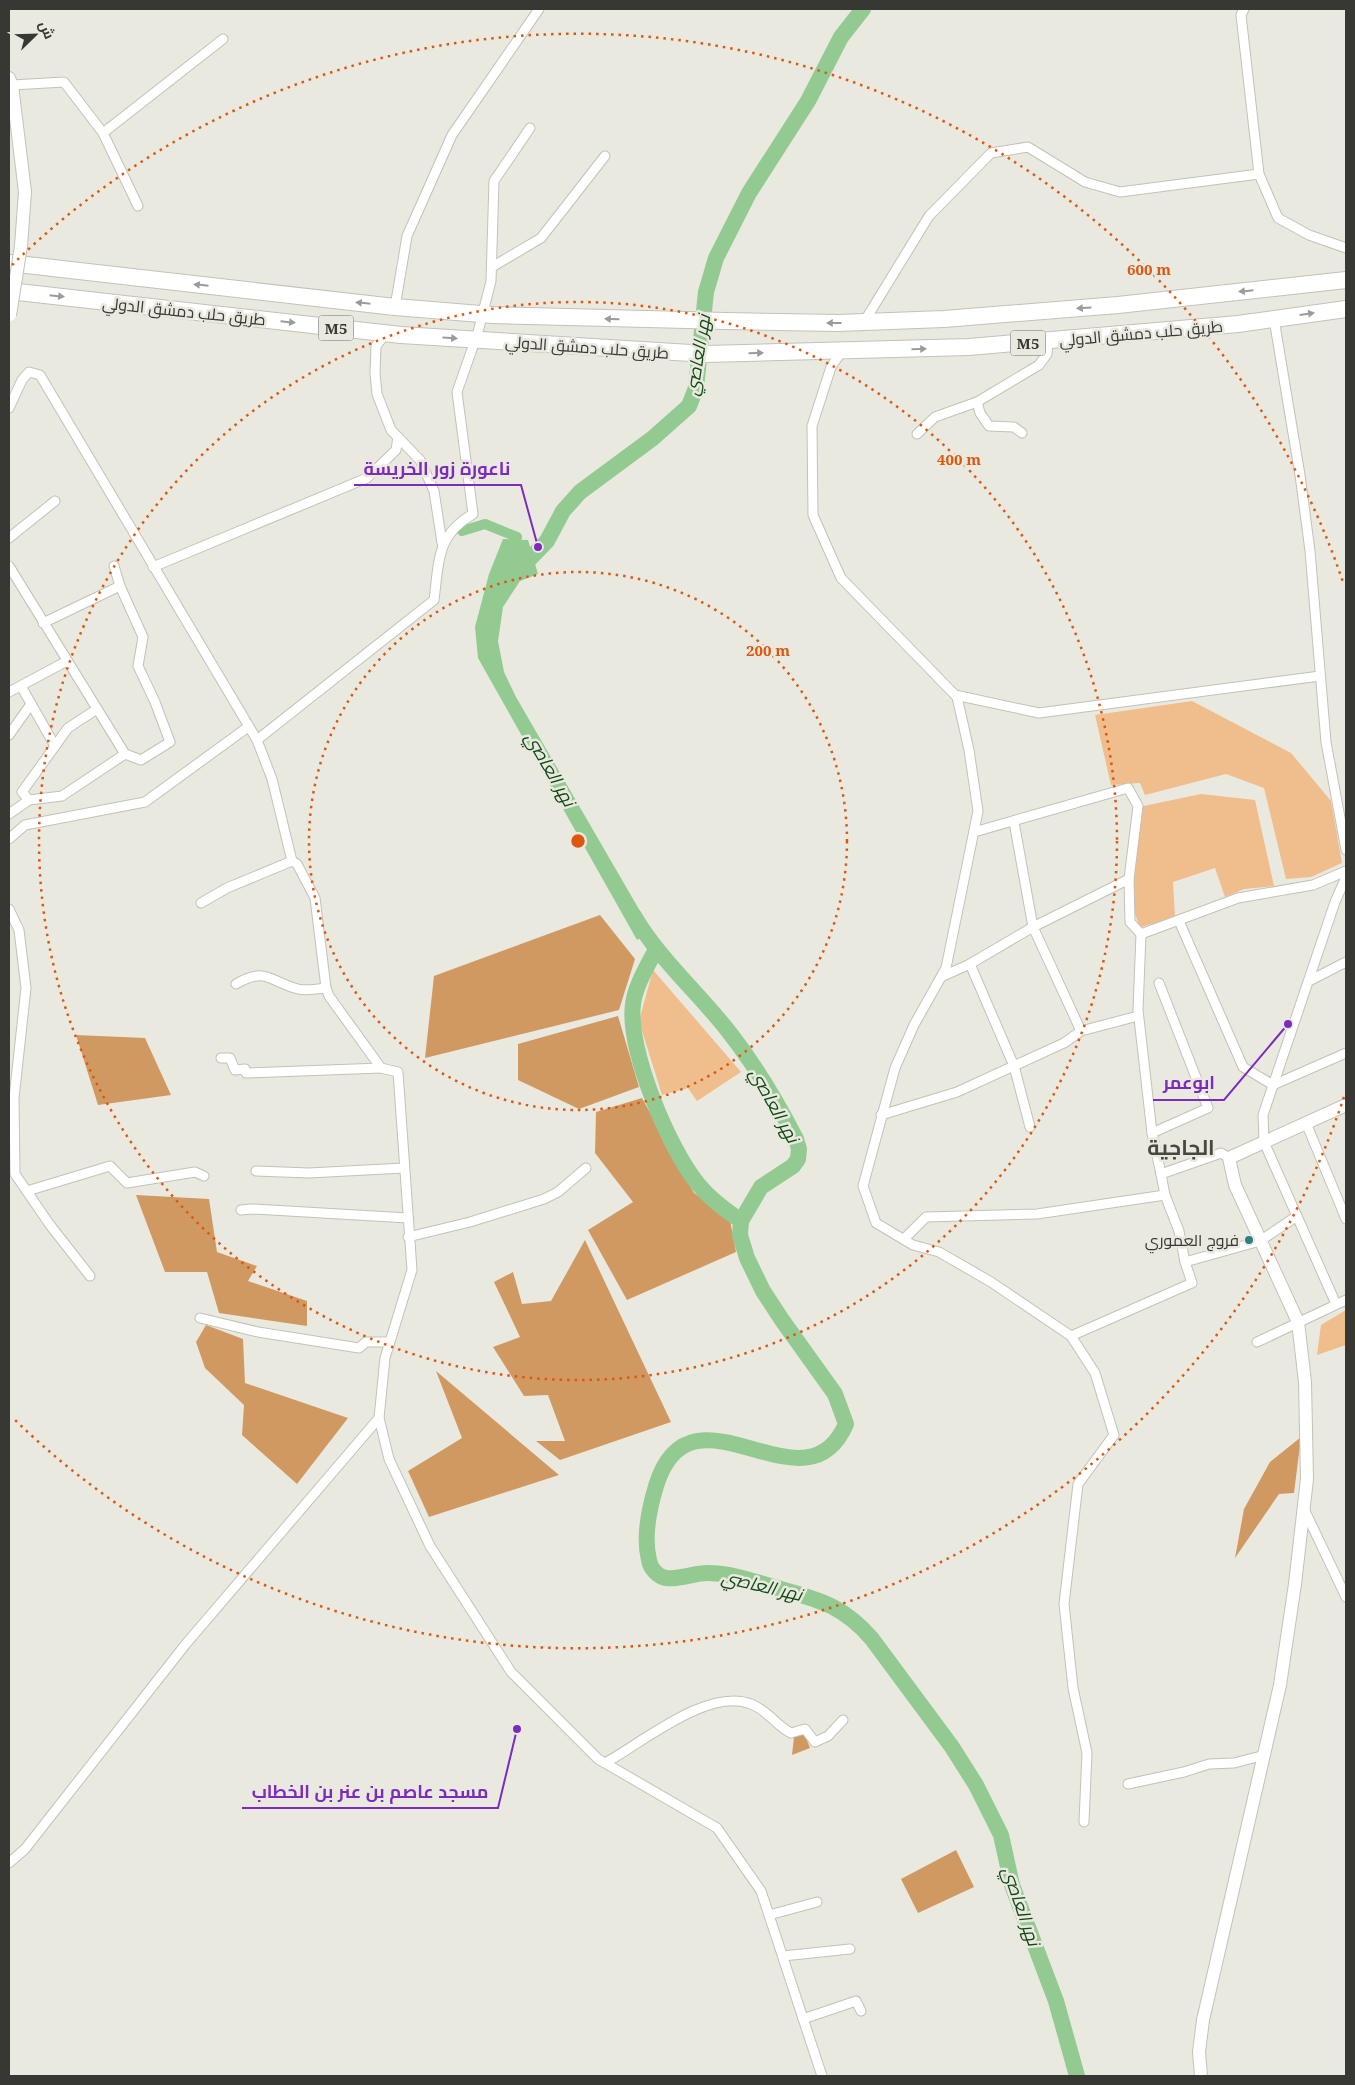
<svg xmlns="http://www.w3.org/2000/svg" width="1355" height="2085" font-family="'Noto Serif',Cairo,serif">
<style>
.green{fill:#f0bd8d}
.forest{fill:#d19962}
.water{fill:#92ca91}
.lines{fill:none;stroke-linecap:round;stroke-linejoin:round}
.canal{stroke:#92ca91;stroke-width:10}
.river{stroke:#92ca91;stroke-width:16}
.street-casing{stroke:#c3c2b8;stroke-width:11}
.secondary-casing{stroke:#c3c2b8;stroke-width:14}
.highway-casing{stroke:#c3c2b8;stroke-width:18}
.street{stroke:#fff;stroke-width:9}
.secondary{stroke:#fff;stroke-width:12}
.highway{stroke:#fff;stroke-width:16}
.secondary-bridge-casing{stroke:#c3c2b8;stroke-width:14;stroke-linecap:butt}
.secondary-bridge{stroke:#fff;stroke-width:12}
.oneway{fill:#9b9b99}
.ring{fill:none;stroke:#df570e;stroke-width:2.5;stroke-dasharray:2.5 5}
.poi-dot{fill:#347c83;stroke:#eae9df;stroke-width:2}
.labels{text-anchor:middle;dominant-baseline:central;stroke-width:5;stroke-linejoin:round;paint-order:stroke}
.shield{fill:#eae9df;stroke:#6d6c67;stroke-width:1}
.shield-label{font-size:15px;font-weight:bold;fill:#373733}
.street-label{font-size:16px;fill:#373733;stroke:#eae9df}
.poi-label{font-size:16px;fill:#373733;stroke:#eae9df;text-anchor:end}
.water-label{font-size:18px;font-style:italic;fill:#0e4813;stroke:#eae9df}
.district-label{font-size:21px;font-weight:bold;fill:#484840;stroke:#eae9df}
.centre{fill:#df570e;stroke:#eae9df;stroke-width:2.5}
.ring-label{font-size:15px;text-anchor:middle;font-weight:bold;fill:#df570e;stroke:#eae9df;stroke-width:5;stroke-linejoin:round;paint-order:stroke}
.leader{fill:none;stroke:#7b2cbf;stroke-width:2}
.callout-dot{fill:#7b2cbf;stroke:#eae9df;stroke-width:2}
.callout-label{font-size:18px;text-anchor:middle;font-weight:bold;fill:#7b2cbf;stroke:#eae9df;stroke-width:5;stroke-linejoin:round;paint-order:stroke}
</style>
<rect width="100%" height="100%" fill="#eae9df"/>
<!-- green -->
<g class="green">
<polygon points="1192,701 1291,753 1331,801 1342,863 1311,877 1286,879 1264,788 1226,774 1145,795 1140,783 1111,785 1095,715"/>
<path d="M 1201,794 L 1255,800 L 1274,886 L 1244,889 L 1225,897 L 1215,868 L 1173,882 L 1175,917 L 1141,927 C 1123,901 1136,838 1139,807 Z"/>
<polygon points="653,970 741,1072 697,1101 688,1088 662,1095 639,1021"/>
<polygon points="1346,1310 1346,1345 1317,1355 1321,1325"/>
</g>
<!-- forest -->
<g class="forest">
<polygon points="600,915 635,959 619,1010 425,1058 434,976"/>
<polygon points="618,1016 639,1087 579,1109 518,1080 518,1044"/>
<polygon points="76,1035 145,1038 171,1095 98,1105"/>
<polygon points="642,1098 694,1193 729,1215 736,1252 627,1300 588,1230 633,1202 595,1153 596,1112"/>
<polygon points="136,1195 209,1199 217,1252 257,1266 248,1281 307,1301 307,1326 219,1313 207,1272 165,1272"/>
<polygon points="585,1240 671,1422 560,1460 536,1441 565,1441 548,1395 524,1396 493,1347 520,1337 494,1282 513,1272 522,1304 551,1301"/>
<polygon points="206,1325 243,1339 245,1383 348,1418 297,1484 242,1435 244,1405 205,1368 196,1342"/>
<polygon points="436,1371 559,1475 429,1517 408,1471 462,1438"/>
<polygon points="1301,1437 1294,1493 1279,1494 1235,1558 1244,1509 1270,1462"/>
<polygon points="804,1733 810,1748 792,1755 794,1737"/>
<polygon points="956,1850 974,1887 918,1913 901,1879"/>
</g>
<!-- water -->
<polygon class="water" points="503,539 528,540 538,574 520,581 503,607 498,641 504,672 516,697 651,930 637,940 478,658 475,627 489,574"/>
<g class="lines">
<!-- canal -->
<polyline class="canal" points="462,531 485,524 517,537"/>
<!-- river -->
<g class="river">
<polyline points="517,572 547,541 563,511 580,492 653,438 689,406 696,388 706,292 716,258 749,193 808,101 841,37 863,9"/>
<path d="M 634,916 C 660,960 698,992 729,1032 C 755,1065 777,1102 796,1139 L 799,1149 L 798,1159 L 793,1166 L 761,1187 L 741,1221 L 740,1235 L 747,1258 L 763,1291 L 782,1320 L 835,1394 L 846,1424 C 805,1519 691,1372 656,1486 C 649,1509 643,1536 649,1560 C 650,1568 658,1577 666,1578 C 679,1580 694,1573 707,1573 C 730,1573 749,1580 770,1586 C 814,1599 840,1602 872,1639 L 952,1747 L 976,1785 L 1001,1835 L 1012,1885 L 1056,2001 L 1077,2076"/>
<path d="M 656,949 C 648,965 635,986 633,1004 C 627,1049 669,1149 698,1184 C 710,1199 726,1210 741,1221"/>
</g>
<!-- street casing -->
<g class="street-casing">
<g id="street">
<polyline points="1244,9 1241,15 1259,174 1278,218 1309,235 1346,248"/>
<polyline points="12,85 64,82 103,133 138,206"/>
<polyline points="103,133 223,39"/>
<polyline points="492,267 541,238 605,156"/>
<polyline points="395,307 407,236 452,135 539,9"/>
<polyline points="1274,319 1300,475 1310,551 1326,742 1346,850"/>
<polyline points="864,322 929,216 991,153 1028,147 1085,182 1120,192 1259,174"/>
<polyline points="386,333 376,346 375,373 377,394 391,430 420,460 434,491 442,543"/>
<polyline points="842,351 831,367 812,426 813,515 841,578 957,697 969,750 978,811 946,968 914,1025 895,1068 863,1186 876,1223 913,1245 939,1252 991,1282 1071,1336 1192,1283 1185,1262 1260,1241 1297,1216"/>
<polyline points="977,402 980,413 989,426 1014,427 1022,433"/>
<polyline points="9,408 22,380 29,372 40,375 257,740 272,779 292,861 297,864 315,898 326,988 329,996 381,1068 398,1072 412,1270 385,1358 379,1418 389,1459 430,1546 511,1672 598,1759 717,1828 761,1891 822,2076"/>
<polyline points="917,434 935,417 977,402 1039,365 1047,354 1048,341"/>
<polyline points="9,538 55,501"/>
<polyline points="9,566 125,754 62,796 29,800 9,814"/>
<polyline points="153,567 367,478 396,450 398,437"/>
<polyline points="120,586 143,637 138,666 155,702 170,742 141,760 125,754"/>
<polyline points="43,623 120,586 114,566"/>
<polyline points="21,686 55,746"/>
<polyline points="9,692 67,661"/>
<polyline points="955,695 1039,713 1320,676"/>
<polyline points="9,735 31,704"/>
<path d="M 257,740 L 434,600 C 439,562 436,535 473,514 L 457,392 L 478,332 L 491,281 L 494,181 L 530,128"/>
<polyline points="29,800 22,792 68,728 97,709"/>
<polyline points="1014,822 1033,927 1081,1031 1138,1016"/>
<polyline points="974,832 1128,788 1138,806 1129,879 1130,922 1141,934 1238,898 1313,885 1346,871"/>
<polyline points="9,839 25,825 145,802 248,727"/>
<polyline points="201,903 227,888 292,861"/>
<polyline points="9,909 19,930 26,988 14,1098 15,1174 50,1225 90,1276"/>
<polyline points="1179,921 1243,1067 1273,1085 1346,1053"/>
<polyline points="1141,934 1138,1010 1152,1133 1161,1174 1221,1153 1229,1158"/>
<polyline points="970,964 1014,1066 1030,1127"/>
<polyline points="941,977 970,964 1033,927 1129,879"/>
<polyline points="1309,981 1346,962"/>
<path d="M 236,984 C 266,966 270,982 298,989 C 306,991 318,989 326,988"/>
<polyline points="221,1058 230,1058 235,1070 245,1069 246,1073 381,1068"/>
<polyline points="881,1115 957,1092 1064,1043 1081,1031"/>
<polyline points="1306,1123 1346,1219"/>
<polyline points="1152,1133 1208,1108 1159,983"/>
<polyline points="256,1171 309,1173 404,1168"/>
<polyline points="1161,1174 1165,1195 1179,1231 1185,1262"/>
<polyline points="27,1191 110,1166 127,1183 195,1172 204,1176"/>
<polyline points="241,1210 252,1209 408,1218"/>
<polyline points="408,1237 470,1222 544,1199 558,1192 586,1168"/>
<polyline points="904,1239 926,1217 1037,1214 1165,1195"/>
<polyline points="1336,1304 1264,1142 1263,1115 1335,902 1346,877"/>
<polyline points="200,1318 258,1332 359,1348 366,1342 389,1342"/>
<polyline points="1071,1336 1095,1373 1114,1435 1078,1484 1064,1604 1073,1688 1087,1753 1084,1822"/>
<polyline points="1257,1342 1346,1300"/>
<polyline points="1304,1509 1346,1597"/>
<path d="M 605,1763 C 642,1743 708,1687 751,1704 C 767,1710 777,1726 791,1733 L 805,1729 L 815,1742 L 828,1736 L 843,1720"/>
<polyline points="1128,1784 1184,1772 1209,1764 1234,1763 1265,1755"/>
<polyline points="9,1863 25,1849 185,1645 379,1418"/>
<polyline points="769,1915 817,1902"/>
<polyline points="783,1956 850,1949"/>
<polyline points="803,2019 856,2001 861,2011"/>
</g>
</g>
<!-- secondary casing -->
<g class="secondary-casing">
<g id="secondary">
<polyline points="9,78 12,85 25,192 21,246"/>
<polyline points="1201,2076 1199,2052 1203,2020 1280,1685 1295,1584 1307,1479 1305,1382 1298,1322 1235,1185 1229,1158 1346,1105"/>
</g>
</g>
<!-- highway casing -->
<g class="highway-casing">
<g id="highway">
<polyline points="9,263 395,307 493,315 726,321 838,323 944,319 1118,305 1346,280"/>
<polyline points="9,291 401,335 707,354 969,347 1238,324 1346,309"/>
</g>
</g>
<!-- street -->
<use href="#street" class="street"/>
<!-- secondary -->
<use href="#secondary" class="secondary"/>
<!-- highway -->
<use href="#highway" class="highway"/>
<!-- secondary-bridge casing -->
<g class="secondary-bridge-casing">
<polyline id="secondary-bridge" points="10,315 21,246"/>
</g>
<!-- secondary-bridge -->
<use href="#secondary-bridge" class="secondary-bridge"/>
</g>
<!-- one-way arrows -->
<defs><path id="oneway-solid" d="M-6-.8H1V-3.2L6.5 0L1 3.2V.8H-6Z" transform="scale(1.25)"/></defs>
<g class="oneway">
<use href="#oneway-solid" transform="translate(201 285) rotate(-174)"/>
<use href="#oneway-solid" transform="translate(1246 291) rotate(174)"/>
<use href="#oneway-solid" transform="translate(57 296) rotate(6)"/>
<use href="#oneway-solid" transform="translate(363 303) rotate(-174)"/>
<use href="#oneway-solid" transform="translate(1084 308) rotate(176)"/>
<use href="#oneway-solid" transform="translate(1307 314) rotate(-8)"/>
<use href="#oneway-solid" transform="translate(612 319) rotate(-178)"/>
<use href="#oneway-solid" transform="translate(288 322) rotate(6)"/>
<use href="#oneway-solid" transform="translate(834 323) rotate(180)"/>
<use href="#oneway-solid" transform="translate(450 338) rotate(4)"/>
<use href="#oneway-solid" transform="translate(919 349) rotate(-2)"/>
<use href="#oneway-solid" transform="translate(756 353) rotate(-1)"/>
</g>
<!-- distance rings -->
<g class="ring">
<circle cx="578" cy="841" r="269"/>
<circle cx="578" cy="841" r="539"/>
<path d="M1344 1097A808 808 0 0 1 12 1417M12 265A808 808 0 0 1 1344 585"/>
</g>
<!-- markers -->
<circle class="poi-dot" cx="1249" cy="1240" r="5"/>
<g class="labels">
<!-- shield labels -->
<g class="shield">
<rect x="318.5" y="315.5" width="35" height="25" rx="4"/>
<rect x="1010.5" y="330.5" width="35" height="25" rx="4"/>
</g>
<g class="shield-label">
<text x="336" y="328">M5</text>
<text x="1028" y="343">M5</text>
</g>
<!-- street labels -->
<g class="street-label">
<text transform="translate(184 311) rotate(6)">طريق حلب دمشق الدولي</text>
<text transform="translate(1141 333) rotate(-5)">طريق حلب دمشق الدولي</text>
<text transform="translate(587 347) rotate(4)">طريق حلب دمشق الدولي</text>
</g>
<!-- poi labels -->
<g class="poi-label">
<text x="1239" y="1240">فروج العموري</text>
</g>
<!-- water labels -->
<g class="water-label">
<text transform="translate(697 355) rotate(-81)">نهر العاصي</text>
<text transform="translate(551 769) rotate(60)">نهر العاصي</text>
<text transform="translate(775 1105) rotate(61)">نهر العاصي</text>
<text transform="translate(762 1585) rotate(13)">نهر العاصي</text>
<text transform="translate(1022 1906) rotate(71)">نهر العاصي</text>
</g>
<!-- district labels -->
<g class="district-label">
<text x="1181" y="1147">الجاجية</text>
</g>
</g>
<circle cx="578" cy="841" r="8" class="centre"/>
<g class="ring-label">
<text x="1149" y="275">600 m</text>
<text x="959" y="465">400 m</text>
<text x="768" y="656">200 m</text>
</g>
<!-- callouts -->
<path class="leader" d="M538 547L521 485H354M1288 1024L1224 1100H1153M517 1729L498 1808H242"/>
<g class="callout-dot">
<circle cx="538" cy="547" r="5"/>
<circle cx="1288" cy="1024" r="5"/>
<circle cx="517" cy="1729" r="5"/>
</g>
<g class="callout-label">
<text x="437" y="475">ناعورة زور الخريسة</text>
<text x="1189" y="1089">ابوعمر</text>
<text x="370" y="1798">مسجد عاصم بن عنر بن الخطاب</text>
</g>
<!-- border -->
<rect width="1355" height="2085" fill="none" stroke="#373733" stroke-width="20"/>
<!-- north arrow -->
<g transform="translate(35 35) rotate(67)" stroke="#eae9df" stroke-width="4" paint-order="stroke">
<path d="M0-4L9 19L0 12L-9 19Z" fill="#373733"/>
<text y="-8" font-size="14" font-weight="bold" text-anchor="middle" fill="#373733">ش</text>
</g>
</svg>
